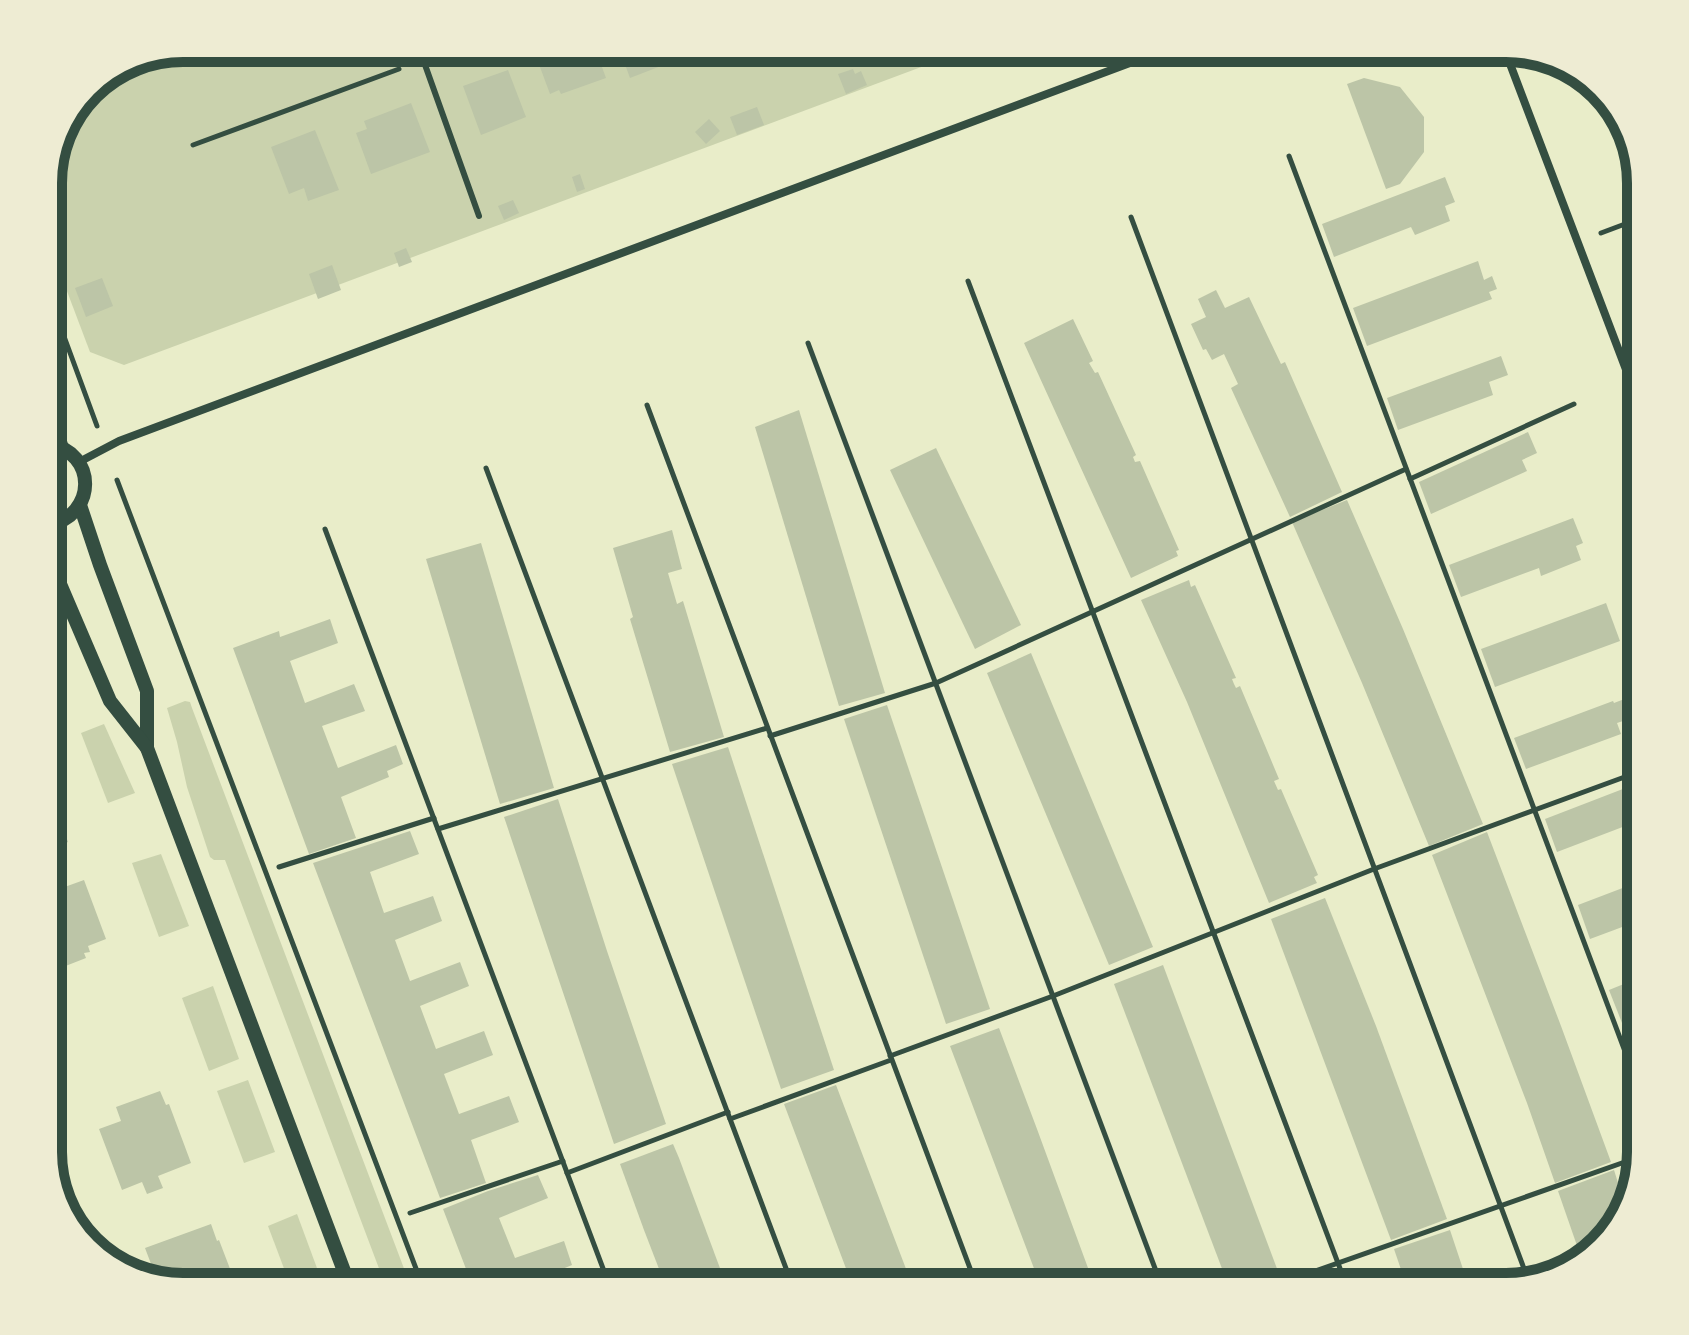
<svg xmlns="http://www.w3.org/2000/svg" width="1689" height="1335" font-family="'Golos Text',sans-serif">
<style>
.green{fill:#cad2ad}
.building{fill:#bcc5a7}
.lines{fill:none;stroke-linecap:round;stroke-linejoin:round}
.path{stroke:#344e41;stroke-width:5}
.service{stroke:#344e41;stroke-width:6}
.minor{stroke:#344e41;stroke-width:8}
.tertiary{stroke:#344e41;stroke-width:14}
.rim{fill:none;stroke:#344e41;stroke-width:10}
</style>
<rect width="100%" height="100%" fill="#e9edc9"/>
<!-- green -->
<g class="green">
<polygon points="183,48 972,48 124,365 90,352 48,241 48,174 62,123 94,82"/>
<polygon points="185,701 190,702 192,708 411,1287 386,1287 225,860 214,860 210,857 187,787 177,742 167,708"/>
<polygon points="104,724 135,793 108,803 81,733"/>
<polygon points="161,854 189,926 159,937 132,863"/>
<polygon points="213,986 239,1059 209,1071 182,998"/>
<polygon points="248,1080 275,1152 244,1163 217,1091"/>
<polygon points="297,1214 324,1287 291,1287 268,1226"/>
</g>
<!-- building -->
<g class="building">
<polygon points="303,48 344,48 326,56 324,52 307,59"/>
<polygon points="566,48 595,48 606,78 561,94 559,90 550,94 537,59"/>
<polygon points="619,48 675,48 679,59 630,78"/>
<polygon points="853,69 855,74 861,71 867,85 846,94 838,74"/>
<polygon points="508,70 526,117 481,135 463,86"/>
<polygon points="1364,78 1400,87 1424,117 1424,152 1400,184 1386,189 1347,84"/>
<polygon points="411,103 430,152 371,174 356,133 367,129 364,121"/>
<polygon points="757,107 764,125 737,135 730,117"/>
<polygon points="709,119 720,131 706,144 695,132"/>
<polygon points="315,130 339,190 308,201 304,188 289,194 271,147"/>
<polygon points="580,174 585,189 577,192 572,177"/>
<polygon points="1445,177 1455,202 1445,206 1450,221 1415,235 1411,227 1334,257 1322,224"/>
<polygon points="513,200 519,213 504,220 498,206"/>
<polygon points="406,248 412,262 399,267 394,253"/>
<polygon points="1478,261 1484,280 1492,276 1497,289 1489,292 1492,299 1367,346 1353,308"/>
<polygon points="332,265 341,290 318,299 309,274"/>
<polygon points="102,278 113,306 86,317 75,288"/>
<polygon points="1216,290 1225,308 1249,297 1281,364 1285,362 1342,492 1290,517 1231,388 1238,384 1224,354 1212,360 1206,349 1203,350 1191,324 1206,317 1198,299"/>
<polygon points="1073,319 1093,361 1089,363 1095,373 1098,372 1136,455 1133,457 1135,462 1140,461 1179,550 1176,551 1178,556 1131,578 1024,343"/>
<polygon points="1501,356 1508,375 1489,382 1493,395 1398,430 1387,398"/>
<polygon points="799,410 885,693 839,706 755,427"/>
<polygon points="1528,432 1537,453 1522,460 1527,471 1431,514 1419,482"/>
<polygon points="936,448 1021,625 975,649 890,470"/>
<polygon points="1347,500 1403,629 1483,824 1429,846 1362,683 1292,522"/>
<polygon points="1573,518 1583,543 1576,546 1581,560 1541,576 1539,568 1461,597 1449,565"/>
<polygon points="672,530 682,569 668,573 677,604 683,601 724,737 670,752 630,619 633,617 613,548"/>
<polygon points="481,543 554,788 500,804 426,559"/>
<polygon points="1189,580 1191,587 1195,585 1236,678 1232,679 1234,684 1236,688 1240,686 1279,779 1274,781 1278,790 1281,789 1318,875 1314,877 1317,883 1269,903 1187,702 1141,600"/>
<polygon points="1606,603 1620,641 1495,687 1481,649"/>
<polygon points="330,619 338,643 290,661 305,703 354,684 365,711 322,726 338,768 396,745 403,764 387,771 389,777 341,797 356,838 309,854 233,648 279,631 280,637"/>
<polygon points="1031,653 1153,947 1109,965 987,673"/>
<polygon points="1627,698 1635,717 1617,723 1621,734 1526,769 1514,738 1613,701 1614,703"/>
<polygon points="887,705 990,1009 946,1024 844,719"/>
<polygon points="728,747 834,1070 781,1089 672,764"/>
<polygon points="1641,782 1641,820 1557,852 1545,819"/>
<polygon points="48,789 68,842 48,850"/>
<polygon points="558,799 607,951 666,1124 614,1144 504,817"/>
<polygon points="410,831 419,854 370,872 384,913 433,896 442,921 395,940 410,981 460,962 469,986 420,1006 436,1049 484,1031 493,1055 444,1074 459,1114 509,1096 519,1122 471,1140 486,1183 440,1198 313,863"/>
<polygon points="1487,832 1561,1026 1611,1162 1555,1183 1527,1103 1432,855"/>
<polygon points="84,880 106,939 88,946 90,952 84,953 86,958 63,967 59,957 49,960 48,958 48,893"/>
<polygon points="1641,881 1641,920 1590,939 1578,905"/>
<polygon points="1325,898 1376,1026 1447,1219 1391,1240 1271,919"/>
<polygon points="1163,965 1279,1274 1243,1287 1229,1287 1114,984"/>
<polygon points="1641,977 1641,1021 1624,1028 1609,990"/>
<polygon points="999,1028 1037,1129 1095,1287 1041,1287 969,1096 950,1046"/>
<polygon points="836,1085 903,1261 913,1287 853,1287 784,1104"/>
<polygon points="160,1091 166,1105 169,1104 191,1163 158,1176 163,1188 147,1194 142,1182 122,1190 99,1129 121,1121 116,1107"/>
<polygon points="673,1144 679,1158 727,1287 666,1287 644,1230 620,1164"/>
<polygon points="1614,1170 1623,1199 1608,1241 1582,1260 1558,1191"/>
<polygon points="538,1175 548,1198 499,1218 515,1258 564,1241 572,1265 524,1285 525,1287 473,1287 443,1209 488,1191"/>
<polygon points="211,1224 217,1241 219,1240 237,1287 183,1287 156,1277 145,1248"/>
<polygon points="1450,1230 1469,1287 1407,1287 1394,1249"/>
</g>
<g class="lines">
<!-- path -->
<g class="path">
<polyline points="193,145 399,69"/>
<polyline points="1289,156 1641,1094"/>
<polyline points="1131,217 1529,1282"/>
<polyline points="1601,233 1641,218"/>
<polyline points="968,281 1347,1287"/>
<polyline points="48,293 97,426"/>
<polyline points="808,343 1162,1287"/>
<polyline points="647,405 977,1287"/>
<polyline points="486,468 793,1287"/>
<polyline points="1410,479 1574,404"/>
<polyline points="117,480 423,1287"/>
<polyline points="325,529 610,1287"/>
<polyline points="770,736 936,683 1406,469"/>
<polyline points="438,829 767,728"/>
<polyline points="279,867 434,818"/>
<polyline points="890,1056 1053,996 1374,869 1641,771"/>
<polyline points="730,1119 891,1060"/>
<polyline points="567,1173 728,1112"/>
<polyline points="410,1213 563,1161"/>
<polyline points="1270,1287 1639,1157"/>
</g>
<!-- service -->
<g class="service">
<polyline points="419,48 479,216"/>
<polyline points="424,60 456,48"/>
</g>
<!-- minor -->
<g class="minor">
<polyline points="1504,48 1641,409"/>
<polyline points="79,462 119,441 1170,48"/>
</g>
<!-- tertiary -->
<g class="tertiary">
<polyline points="48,404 62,448"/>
<polyline points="80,505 100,565 147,691 147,748"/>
<path d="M 48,525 C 97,516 98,452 48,444"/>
<polyline points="48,556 110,701 147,748 350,1287"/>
</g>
</g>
<!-- crop -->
<path d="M0 0H1689V1335H0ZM183 62H1506A121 121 0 0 1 1627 183V1152A121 121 0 0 1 1506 1273H183A121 121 0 0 1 62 1152V183A121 121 0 0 1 183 62Z" fill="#eeecd3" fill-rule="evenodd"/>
<path class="rim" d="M183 62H1506A121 121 0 0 1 1627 183V1152A121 121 0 0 1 1506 1273H183A121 121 0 0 1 62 1152V183A121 121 0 0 1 183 62Z"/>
</svg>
